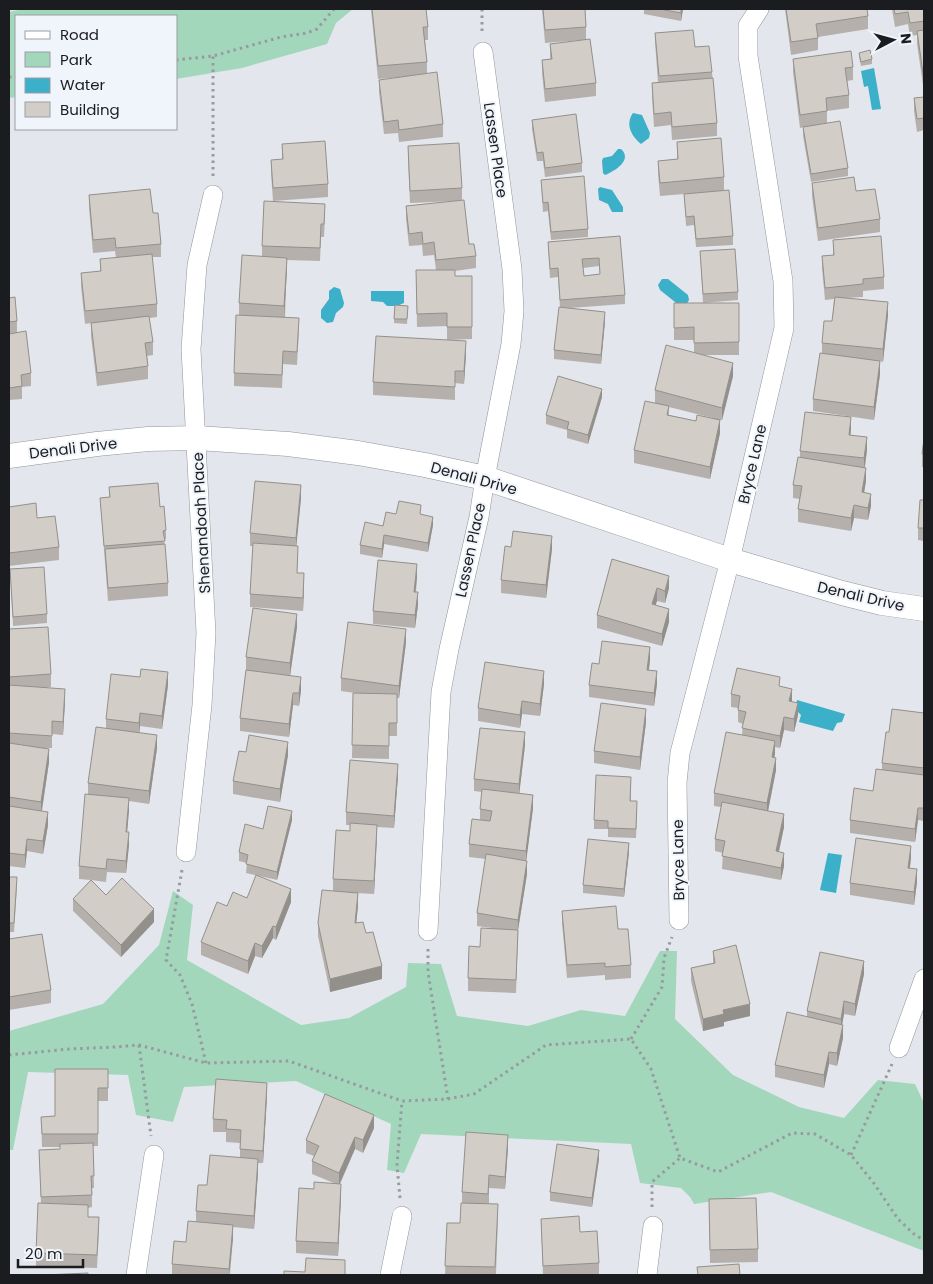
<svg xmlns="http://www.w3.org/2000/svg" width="933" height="1284" font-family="Poppins,sans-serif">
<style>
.green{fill:#a3d7bc}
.water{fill:#3bb0c8}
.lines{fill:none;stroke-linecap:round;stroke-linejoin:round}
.minor-casing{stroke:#91949a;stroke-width:20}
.tertiary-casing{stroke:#91949a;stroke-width:25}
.path{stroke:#979a9f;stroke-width:3;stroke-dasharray:2.5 4;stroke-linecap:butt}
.minor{stroke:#fff;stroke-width:19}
.tertiary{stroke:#fff;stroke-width:24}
.wall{fill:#b5b0ab;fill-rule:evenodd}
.shaded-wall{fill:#93908b}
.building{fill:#d2cdc7;stroke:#93908b;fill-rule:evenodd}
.labels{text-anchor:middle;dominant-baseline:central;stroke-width:4;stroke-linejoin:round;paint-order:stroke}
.street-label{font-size:15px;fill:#1b1c1f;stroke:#f0f4fb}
</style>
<rect width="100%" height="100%" fill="#e3e6ed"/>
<!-- green -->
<g class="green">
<polygon points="23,9 353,9 336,23 327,44 242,68 176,79 176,16 16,16 16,97 9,98 9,12"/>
<polygon points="173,891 193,905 187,960 301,1025 349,1018 406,987 408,963 441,964 457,1016 528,1026 581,1010 625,1016 660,951 677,951 675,1019 733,1075 799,1107 844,1118 878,1080 915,1084 924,1103 924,1251 771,1192 694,1204 690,1197 681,1188 640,1183 631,1144 421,1134 404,1173 387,1170 391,1124 296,1081 184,1087 173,1122 136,1115 128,1075 28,1072 13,1150 9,1150 9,1031 103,1004 159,945"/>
</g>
<!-- water -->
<g class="water">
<polygon points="874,68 881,109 872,110 868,86 864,87 861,71"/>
<path d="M 633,113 L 642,115 L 650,133 L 649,138 L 641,144 C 631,136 625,124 633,113 Z"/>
<path d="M 618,149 L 621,149 C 633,160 615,171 605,175 L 603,173 L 602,161 L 603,158 L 612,156 Z"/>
<polygon points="600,187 612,190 623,207 623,212 612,212 608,204 599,200 598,189"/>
<polygon points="662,279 668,279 688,295 689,300 686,305 680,306 660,290 658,285"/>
<polygon points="334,287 340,289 344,303 343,307 336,313 333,322 327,323 321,318 321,310 329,299 329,291"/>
<polygon points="371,291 404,291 404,303 397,306 387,306 383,302 371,301"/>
<polygon points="797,700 845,714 842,722 837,723 833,731 799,722 801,715 795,709"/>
<polygon points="828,853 842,855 836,893 820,890"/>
</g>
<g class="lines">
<!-- minor casing -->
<g class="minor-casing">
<g id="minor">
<polyline points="186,852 202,705 206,633 191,349 197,265 213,195"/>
<polyline points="679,920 677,783 680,753 730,560 784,328 783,281 748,56 748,26 759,9"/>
<polyline points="428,931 441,692 449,649 479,517 485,478 511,344 514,311 512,269 483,52"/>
<polyline points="899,1048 924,979"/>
<polyline points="136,1275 154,1155"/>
<polyline points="390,1275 402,1216"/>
<polyline points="647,1275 653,1226"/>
</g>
</g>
<!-- tertiary casing -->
<g class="tertiary-casing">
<polyline id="tertiary" points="9,456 97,444 148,439 197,438 288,444 358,453 425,465 485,478 730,560 842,593 882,603 924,609"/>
</g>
<!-- path -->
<g class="path">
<polyline points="482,9 482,33"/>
<polyline points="176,60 213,56 281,37 307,33 317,29 334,9"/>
<polyline points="9,77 16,77"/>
<polyline points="213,176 213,56"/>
<polyline points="182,870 166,960 180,975 192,1004 206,1063"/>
<polyline points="428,949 428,972 448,1099"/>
<polyline points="631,1039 662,987 664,958 672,937"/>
<polyline points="139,1045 151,1136"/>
<polyline points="9,1055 69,1049 115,1047 139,1045 206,1063 289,1061 402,1101 448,1099 474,1094 546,1045 631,1039 651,1069 680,1158 718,1172 792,1133 815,1134 851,1155 873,1182 898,1219 915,1235 924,1240"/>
<polyline points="851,1155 892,1064"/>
<polyline points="400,1198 397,1165 402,1101"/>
<polyline points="652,1207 652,1182 680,1158"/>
</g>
<!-- minor -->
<use href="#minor" class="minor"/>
<!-- tertiary -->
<use href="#tertiary" class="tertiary"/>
</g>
<!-- wall -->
<g class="wall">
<polygon points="371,9 426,9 428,27 428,40 425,40 427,62 427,74 443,124 443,137 399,142 398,133 384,134 379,92 379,80 402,77 378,79"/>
<polygon points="542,9 585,9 586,27 586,39 596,83 596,96 545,102 542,73 542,60 550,59 550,44 582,40 545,43"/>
<polygon points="644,9 683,9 681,21 644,14"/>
<polygon points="785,9 867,9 868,16 868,29 818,37 818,50 791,55"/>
<polygon points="892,9 924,9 924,92 917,44 917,35 910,36 908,24 895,27"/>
<polygon points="655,33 695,47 712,72 717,123 717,136 672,140 671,125 654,127 652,96 652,83 658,82 655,42"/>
<polygon points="859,53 872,59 872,64 861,66 859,57"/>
<polygon points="793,59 853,67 853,80 847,81 849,95 849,108 827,111 827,123 848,168 848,176 811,182 803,136 803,127 800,128 793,72"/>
<polygon points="924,97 924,130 917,132 914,111 914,98"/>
<polygon points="532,120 582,163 582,172 545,177 543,161 537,161 532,129"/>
<polygon points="677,142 724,177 724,190 733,236 733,245 696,247 694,225 686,226 684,194 660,196 658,173 658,161 677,159"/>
<polygon points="282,144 328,184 328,197 273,201 271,173 271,160 282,160"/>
<polygon points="408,146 462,188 462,200 469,244 476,256 476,268 455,271 455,276 472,276 472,339 447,340 447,326 417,327 416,270 436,270 434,255 423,256 422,245 409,246 406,219 406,206 456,201 410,203 408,159"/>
<polygon points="541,180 588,229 588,237 551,240 548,211 543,212"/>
<polygon points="812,183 856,191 880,219 880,232 818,241 812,196"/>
<polygon points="89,195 153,213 161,244 161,257 152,257 157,304 157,317 149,318 153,342 153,355 147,356 148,366 148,379 97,386 91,336 91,323 85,324 81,286 81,273 100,272 100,259 116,258 115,251 93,253 89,208"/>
<polygon points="325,217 324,237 321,237 320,261 287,260 285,317 299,330 297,365 283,364 282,388 234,386 234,373 239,315 239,303 262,256 262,246"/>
<path d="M 620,236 L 625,295 L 625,304 L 570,308 L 605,321 L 601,364 L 554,359 L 554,350 L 560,307 L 558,277 L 550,278 L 548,242 ZM 599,266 L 600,274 L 584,276 L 583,268 Z"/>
<polygon points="833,240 884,277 884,289 863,291 863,297 846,298 888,315 883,362 880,361 880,374 874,420 813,411 813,399 822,353 822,343 832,321 834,299 825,300 822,268 822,256 833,255"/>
<polygon points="700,251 738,292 738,300 703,303"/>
<polygon points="9,298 17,321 17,332 31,373 31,386 22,387 22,399 9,400"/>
<path d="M 674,303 L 739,303 L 739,355 L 703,355 L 733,376 L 722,420 L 720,420 L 720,433 L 710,479 L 634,463 L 634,450 L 655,403 L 655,390 L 694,353 L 694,340 L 674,340 ZM 669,407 L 713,418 L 696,421 L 669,415 Z"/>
<polygon points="395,305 408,306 407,324 394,323"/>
<polygon points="466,354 464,384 455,383 455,400 373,395 373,382"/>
<polygon points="602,397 588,444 567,438 567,430 546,424 546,415"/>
<polygon points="851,430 850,435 867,450 865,468 866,481 864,492 871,506 868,520 854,518 851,531 798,522 798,509 800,499 793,498 793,485 800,457 800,451"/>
<polygon points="924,439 924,467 922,467 922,454"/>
<polygon points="109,487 160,507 166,530 166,539 164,539 168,583 168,596 108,601 100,498 109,497"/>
<polygon points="301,498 296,546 298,559 297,573 304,586 303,611 250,607 250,594 253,546 250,546 250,533"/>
<polygon points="924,500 924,541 918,540 918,528"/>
<polygon points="9,507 37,518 59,547 59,560 9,566"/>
<polygon points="396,514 421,514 433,525 428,552 384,544 382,558 360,554 360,545"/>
<polygon points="511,547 552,549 546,598 501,593 501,580"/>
<polygon points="612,559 669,588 665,603 657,601 655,605 669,622 662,646 597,628 597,615"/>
<polygon points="10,569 47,614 47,623 13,626"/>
<polygon points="417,577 416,592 418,605 415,628 373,624 373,611"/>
<polygon points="297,627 290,676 301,690 299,706 293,705 289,737 240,731 240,718 246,670 246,657"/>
<polygon points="9,629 51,674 51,687 47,687 65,701 63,735 52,734 52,748 40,748 49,762 42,811 48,825 43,854 27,851 25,868 9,866"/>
<polygon points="406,642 399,698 397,698 397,736 389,736 389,759 352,758 353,693 363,694 341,691 341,678"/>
<polygon points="650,660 649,670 657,684 654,706 589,697 589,685 599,664"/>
<polygon points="544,684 540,716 522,714 520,728 478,721 478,708"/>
<polygon points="168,685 162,729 140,726 139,733 157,748 149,804 129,801 127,832 129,845 126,873 107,872 106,882 91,880 106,895 154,922 121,957 73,911 73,899 91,880 79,879 79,866 88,794 88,783 106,728 106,719"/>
<polygon points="780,686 792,702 798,715 794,732 784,730 780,748 775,747 774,757 776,770 768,811 784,827 779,852 784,866 781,880 722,869 723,853 715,851 715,839 721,807 714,806 714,793 742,735 743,724 738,722 738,708 731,707 731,694"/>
<polygon points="924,713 924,821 918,820 915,842 850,833 850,820 873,791 882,770 882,763 889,732"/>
<polygon points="646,722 640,770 594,763 594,751"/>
<polygon points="525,745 519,794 533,808 526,861 527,874 518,930 516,993 468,991 468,978 480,947 492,928 477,926 477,913 486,859 469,857 469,844 480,820 480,809 482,792 474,791 474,779"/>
<polygon points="246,752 288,755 280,802 233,794 233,781"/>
<polygon points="398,776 394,828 377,827 374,894 356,893 358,906 356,923 366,933 382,979 330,992 318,936 318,923 333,891 333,879 350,831 350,825 346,825 346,812"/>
<polygon points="631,785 631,801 637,810 636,838 608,837 608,829 594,829 594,820"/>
<polygon points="292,820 277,880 246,873 247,863 239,861 239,852 263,829"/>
<polygon points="629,852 624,897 583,893 583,885"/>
<polygon points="911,858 910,868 917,882 914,905 850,895 850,883"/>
<polygon points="9,877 17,886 14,932 9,932"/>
<polygon points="247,898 291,902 276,940 273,938 262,958 255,956 248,974 201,955 201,942 227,906"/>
<polygon points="562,911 618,929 631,965 631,978 605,980 605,975 567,978 562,923"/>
<polygon points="9,939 51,990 51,1003 9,1010"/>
<polygon points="713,951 750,1016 724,1022 724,1026 703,1031 691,981 691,968 713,963"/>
<polygon points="864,974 855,1016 844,1014 842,1025 843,1038 837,1066 829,1064 824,1088 775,1077 775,1065 807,1017 807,1011"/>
<polygon points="108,1069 108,1101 98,1101 98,1146 93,1146 94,1188 92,1188 92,1207 88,1208 88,1217 99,1230 97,1268 36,1266 36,1253 41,1203 39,1150 60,1149 60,1147 42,1147 41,1117 55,1116"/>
<polygon points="267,1096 263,1163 258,1163 258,1172 254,1229 233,1227 233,1238 230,1275 172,1275 172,1264 186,1242 196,1222 196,1211 207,1185 240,1158 240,1143 226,1142 226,1132 213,1132 213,1119"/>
<polygon points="374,1128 363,1153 355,1149 340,1184 341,1197 338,1256 296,1253 296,1241 314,1189 336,1184 312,1174 312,1161 314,1156 306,1153 306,1140"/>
<polygon points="508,1147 505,1189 489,1188 489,1204 498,1217 496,1275 445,1275 447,1223 460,1223 462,1203 462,1192"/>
<polygon points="599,1159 592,1207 550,1201 550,1192"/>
<polygon points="709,1199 758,1249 758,1262 710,1263"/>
<polygon points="541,1219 580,1232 599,1263 599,1275 543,1275"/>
</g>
<!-- shaded-wall -->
<g class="shaded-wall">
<polygon points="681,9 683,9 681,21"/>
<polygon points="287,258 287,270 284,318 284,306"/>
<polygon points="888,302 888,315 883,362 883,349"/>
<polygon points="605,312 605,321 601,364 601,355"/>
<polygon points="466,341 466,354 464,384 464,371"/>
<polygon points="880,361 880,374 874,420 874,407"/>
<polygon points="733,363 733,376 722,420 722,408"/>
<polygon points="602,389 602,397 588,444 588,435"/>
<polygon points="851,417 851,430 849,448 849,435"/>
<polygon points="720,420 720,433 710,479 710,467"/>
<polygon points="867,437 867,450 864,471 864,458"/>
<polygon points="866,468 866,481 862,505 862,492"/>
<polygon points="301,485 301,498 296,550 296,538"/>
<polygon points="871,494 871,506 868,520 868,508"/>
<polygon points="854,505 854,518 851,531 851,518"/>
<polygon points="433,517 433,525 428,552 428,543"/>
<polygon points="384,535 384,544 382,558 382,549"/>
<polygon points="552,536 552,549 546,598 546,585"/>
<polygon points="417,564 417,577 414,605 414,592"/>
<polygon points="304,573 304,586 303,611 303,598"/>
<polygon points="669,576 669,588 665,603 665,591"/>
<polygon points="657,588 657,601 652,617 652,604"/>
<polygon points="418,592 418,605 415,628 415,615"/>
<polygon points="669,609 669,622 662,646 662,634"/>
<polygon points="297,614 297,627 290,676 290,663"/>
<polygon points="406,629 406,642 399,698 399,686"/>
<polygon points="650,647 650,660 647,683 647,670"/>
<polygon points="544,671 544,684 540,716 540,704"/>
<polygon points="657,671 657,684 654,706 654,693"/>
<polygon points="168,672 168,685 162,729 162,716"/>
<polygon points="301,677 301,690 299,706 299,693"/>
<polygon points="65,689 65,701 63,735 63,722"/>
<polygon points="792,689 792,702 789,701"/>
<polygon points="293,693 293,705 289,737 289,724"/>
<polygon points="522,701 522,714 520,728 520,715"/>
<polygon points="798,703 798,715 794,732 794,719"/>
<polygon points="646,709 646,722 640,770 640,757"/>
<polygon points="140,713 140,726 139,736 139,723"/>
<polygon points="784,717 784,730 780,748 780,736"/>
<polygon points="525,732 525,745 519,796 519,784"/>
<polygon points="157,735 157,748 149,804 149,791"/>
<polygon points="775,741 775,754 772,770 772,757"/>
<polygon points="288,742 288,755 280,802 280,789"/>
<polygon points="49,749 49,762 41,815 41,802"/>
<polygon points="776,758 776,770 767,816 767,803"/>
<polygon points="398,764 398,776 394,828 394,816"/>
<polygon points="533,795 533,808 526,863 526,851"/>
<polygon points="129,798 129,811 126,845 126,832"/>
<polygon points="918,808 918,820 915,842 915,829"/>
<polygon points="292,811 292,820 277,880 277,872"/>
<polygon points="48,812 48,825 43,854 43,841"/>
<polygon points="784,814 784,827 776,864 776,851"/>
<polygon points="377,825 377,838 374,894 374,881"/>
<polygon points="129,832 129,845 126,873 126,861"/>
<polygon points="27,839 27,851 25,868 25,855"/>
<polygon points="629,843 629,852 624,897 624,889"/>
<polygon points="911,846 911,858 908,880 908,868"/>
<polygon points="784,853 784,866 781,880 781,868"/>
<polygon points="527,861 527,874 518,930 516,993 518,920"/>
<polygon points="917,869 917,882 914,905 914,892"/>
<polygon points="291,889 291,902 276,940 276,927"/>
<polygon points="358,893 358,906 355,936 355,923"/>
<polygon points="154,909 154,922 121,957 121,945"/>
<polygon points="273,926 273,938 262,958 262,946"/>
<polygon points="255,943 255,956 248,974 248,961"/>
<polygon points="864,961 864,974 855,1016 855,1004"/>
<polygon points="382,966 382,979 330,992 330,979"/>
<polygon points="844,1001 844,1014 841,1031 841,1019"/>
<polygon points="750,1004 750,1016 724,1022 724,1026 703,1031 703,1019 723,1010"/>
<polygon points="843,1025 843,1038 837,1066 837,1053"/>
<polygon points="829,1052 829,1064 824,1088 824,1075"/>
<polygon points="267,1083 267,1096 263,1163 263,1151"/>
<polygon points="374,1115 374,1128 363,1153 363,1140"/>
<polygon points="508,1135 508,1147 505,1189 505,1177"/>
<polygon points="355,1137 355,1149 339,1185 339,1173"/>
<polygon points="599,1150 599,1159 592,1207 592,1198"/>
<polygon points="258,1159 258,1172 254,1229 254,1216"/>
<polygon points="341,1184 341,1197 338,1256 338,1243"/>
<polygon points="233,1225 233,1238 229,1275 229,1269"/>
</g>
<!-- building -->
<g class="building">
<polygon points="372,9 426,9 428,27 423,27 427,62 378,66"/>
<polygon points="543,9 585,9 586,27 545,30"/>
<polygon points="660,9 681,9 681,13"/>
<polygon points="786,9 867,9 868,16 816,24 818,38 791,42"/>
<polygon points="894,9 924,9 924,21 910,23 908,12 895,14"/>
<polygon points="693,30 695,47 709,46 712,72 659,76 655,33"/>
<polygon points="924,30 924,80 917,31"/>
<polygon points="590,39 596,83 545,89 542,60 552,59 550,44"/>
<polygon points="870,50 872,59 861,62 859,53"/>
<polygon points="851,51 853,67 845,68 849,95 826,98 827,111 800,115 793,59"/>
<polygon points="437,72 443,124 399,130 398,120 384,122 379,80"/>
<polygon points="713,78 717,123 672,127 671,112 654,114 652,83"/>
<polygon points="924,97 924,118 917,119 914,98"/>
<polygon points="576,114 582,163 545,168 543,152 537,153 532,120"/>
<polygon points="840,121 848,168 811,174 803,127"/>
<polygon points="721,138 724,177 660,183 658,161 678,159 677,142"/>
<polygon points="325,141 328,184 273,188 271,160 283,159 282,144"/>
<polygon points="459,143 462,188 410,191 408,146"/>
<polygon points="584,176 588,229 551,232 548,202 543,203 541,180"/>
<polygon points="854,177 856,191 875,189 880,219 818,228 812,183"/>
<polygon points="150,189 153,213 158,213 161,244 116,248 115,238 93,240 89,195"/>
<polygon points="729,190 733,236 696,239 694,216 686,217 684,194"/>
<polygon points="464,200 469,244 474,244 476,256 436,260 434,242 423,244 422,232 409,234 406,206"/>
<polygon points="264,201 325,204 324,224 321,224 320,248 262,246"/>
<path d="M 620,236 L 625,295 L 560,300 L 558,268 L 550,269 L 548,242 ZM 599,258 L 600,274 L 584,276 L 582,259 Z"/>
<polygon points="881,236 884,277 863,279 863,284 825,288 822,256 834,255 833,240"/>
<polygon points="735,249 738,292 703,294 700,251"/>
<polygon points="152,254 157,304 85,311 81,273 101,271 100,259"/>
<polygon points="242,255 287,258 284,306 239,303"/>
<polygon points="416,270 455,270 455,276 472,276 472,327 447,327 447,313 417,314"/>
<polygon points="15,297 17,321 9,322 9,298"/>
<polygon points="835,297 888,302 883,349 822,343 824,321 832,321"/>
<polygon points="674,303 739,303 739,342 694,343 694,327 674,328"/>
<polygon points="395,305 408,306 407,319 394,319"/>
<polygon points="559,307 605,312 601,355 554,350"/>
<polygon points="236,315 299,318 297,352 283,351 282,375 234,373"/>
<polygon points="149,316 153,342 145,343 148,366 97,373 91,323"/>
<polygon points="26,331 31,373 21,375 22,386 9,388 9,334"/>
<polygon points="376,336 466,341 464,371 455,371 455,387 373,382"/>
<polygon points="666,345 733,363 722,408 655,390"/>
<polygon points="820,353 880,361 874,407 813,399"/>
<polygon points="558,376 602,389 588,435 567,429 569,422 546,415"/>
<polygon points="645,401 669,406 667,415 696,421 697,415 720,420 710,467 634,450"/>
<polygon points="805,412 851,417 849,435 867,437 864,458 800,451"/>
<polygon points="924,439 924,454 922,454"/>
<polygon points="798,457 866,468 862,492 871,494 868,508 854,505 851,518 798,509 802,486 793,485"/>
<polygon points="255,481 301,485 296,538 250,533"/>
<polygon points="158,483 160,507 164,506 166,530 163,531 165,541 104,546 100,498 110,497 109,487"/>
<polygon points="920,500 924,500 924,528 918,528"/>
<polygon points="399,501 421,505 420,514 433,517 428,543 384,535 382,549 360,545 365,522 383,526 386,512 396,514"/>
<polygon points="36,503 37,518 55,516 59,547 9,553 9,507"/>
<polygon points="513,531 552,536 546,585 501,580 505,546 511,547"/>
<polygon points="253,543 298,546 297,573 304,573 303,598 250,594"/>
<polygon points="165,544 168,583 108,588 105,549"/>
<polygon points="612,559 669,576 665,591 657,588 652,604 669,609 662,634 597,615"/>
<polygon points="378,560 417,564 414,592 418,592 415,615 373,611"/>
<polygon points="44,567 47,614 13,617 10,569"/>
<polygon points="253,608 297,614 290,663 246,657"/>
<polygon points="348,622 406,629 399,686 341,678"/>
<polygon points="48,627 51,674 9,677 9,629"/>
<polygon points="602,641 650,647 647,670 657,671 654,693 589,685 592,663 599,664"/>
<polygon points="485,662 544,671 540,704 522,701 520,715 478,708"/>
<polygon points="737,668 780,677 779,686 792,689 789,701 798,703 794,719 784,717 780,736 742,728 746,712 738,710 740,696 731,694"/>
<polygon points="141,669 168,672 162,716 140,713 139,723 106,719 111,674 140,677"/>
<polygon points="246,670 301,677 299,693 293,693 289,724 240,718"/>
<polygon points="9,685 65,689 63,722 52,721 52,736 9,733"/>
<polygon points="353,693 397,694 397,723 389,723 389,746 352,745"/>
<polygon points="601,703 646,709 640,757 594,751"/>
<polygon points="892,709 924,713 924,768 882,763 886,732 889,732"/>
<polygon points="96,727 157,735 149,791 88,783"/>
<polygon points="480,728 525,732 519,784 474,779"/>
<polygon points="726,732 775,741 772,757 776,758 767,803 714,793"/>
<polygon points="249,735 288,742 280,789 233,781 239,751 246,752"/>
<polygon points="9,743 49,749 41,802 9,797"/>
<polygon points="350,760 398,764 394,816 346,812"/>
<polygon points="876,769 924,775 924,808 918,808 915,829 850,820 854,788 873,791"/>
<polygon points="596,775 631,777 630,801 637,801 636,829 608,828 608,821 594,820"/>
<polygon points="482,789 533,795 526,851 469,844 472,819 490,821 492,811 480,809"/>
<polygon points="85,794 129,798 126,832 129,832 126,861 107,859 106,869 79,866"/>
<polygon points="722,802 784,814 776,851 784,853 781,868 722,856 725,841 715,839"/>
<polygon points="9,806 48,812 43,841 27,839 25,855 9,853"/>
<polygon points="268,806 292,811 277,872 246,864 248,855 239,852 245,824 263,829"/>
<polygon points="350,823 377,825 374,881 333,879 336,830 350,831"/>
<polygon points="856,838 911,846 908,868 917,869 914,892 850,883"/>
<polygon points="588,839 629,843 624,889 583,885"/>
<polygon points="486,854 527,861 518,920 477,913"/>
<polygon points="256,875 291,889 276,927 273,926 262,946 255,943 248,961 201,942 217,902 227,906 233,892 247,898"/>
<polygon points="9,877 17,877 14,923 9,923"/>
<polygon points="122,878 154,909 121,945 73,899 91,880 106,895"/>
<polygon points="322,890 358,893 355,923 363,922 366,933 373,932 382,966 330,979 318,923"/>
<polygon points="616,906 618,929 628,929 631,965 605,967 605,963 567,965 562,911"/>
<polygon points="481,928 518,930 516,980 468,978 469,946 480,947"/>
<polygon points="42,934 51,990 9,997 9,939"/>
<polygon points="736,945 750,1004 723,1010 724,1014 703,1019 691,968 715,963 713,951"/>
<polygon points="820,952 864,961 855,1004 844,1001 841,1019 807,1011"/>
<polygon points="787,1012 843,1025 837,1053 829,1052 824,1075 775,1065"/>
<polygon points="55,1069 108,1069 108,1088 98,1088 98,1134 42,1134 41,1117 55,1116"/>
<polygon points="216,1079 267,1083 263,1151 240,1149 241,1130 226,1129 227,1120 213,1119"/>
<polygon points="325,1094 374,1115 363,1140 355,1137 339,1173 312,1161 319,1146 306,1140"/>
<polygon points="466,1132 508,1135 505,1177 489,1175 488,1194 462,1192"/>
<polygon points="93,1143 94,1176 91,1176 92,1195 41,1197 39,1150 60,1149 60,1144"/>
<polygon points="557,1144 599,1150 592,1198 550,1192"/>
<polygon points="210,1155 258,1159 254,1216 196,1211 198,1185 207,1185"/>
<polygon points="314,1182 341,1184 338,1243 296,1241 299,1188 314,1189"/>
<polygon points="756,1198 758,1249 710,1250 709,1199"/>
<polygon points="38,1203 88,1205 88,1217 99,1217 97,1255 36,1253"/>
<polygon points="461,1203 498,1204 495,1267 445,1266 447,1223 460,1223"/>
<polygon points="579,1216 580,1232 597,1231 599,1263 543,1266 541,1219"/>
<polygon points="188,1221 233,1225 229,1269 172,1264 174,1241 186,1242"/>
<polygon points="306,1258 345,1260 345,1275 284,1275 284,1271 305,1272"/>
<polygon points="739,1264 740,1275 698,1275 697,1267"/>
<polygon points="88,1273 88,1275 44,1275"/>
</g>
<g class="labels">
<!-- street labels -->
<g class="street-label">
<text transform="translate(496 150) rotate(82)">Lassen Place</text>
<text transform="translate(73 448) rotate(-7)">Denali Drive</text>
<text transform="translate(752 464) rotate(-77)">Bryce Lane</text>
<text transform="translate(474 478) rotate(15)">Denali Drive</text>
<text transform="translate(201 523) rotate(-93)">Shenandoah Place</text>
<text transform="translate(470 550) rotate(-78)">Lassen Place</text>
<text transform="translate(861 596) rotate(13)">Denali Drive</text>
<text transform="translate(678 860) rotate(-91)">Bryce Lane</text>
</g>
</g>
<!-- border -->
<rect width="933" height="1284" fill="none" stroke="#1b1c1f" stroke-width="20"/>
<!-- legend -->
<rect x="15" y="15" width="162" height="115" fill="#f0f4fb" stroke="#9b9ea3"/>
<rect x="25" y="31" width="25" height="8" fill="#ffffff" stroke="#9b9ea3"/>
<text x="60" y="40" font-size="15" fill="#1b1c1f">Road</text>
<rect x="25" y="52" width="25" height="15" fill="#a3d7bc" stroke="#9b9ea3"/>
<text x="60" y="65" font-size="15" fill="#1b1c1f">Park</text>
<rect x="25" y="78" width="25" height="15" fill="#3bb0c8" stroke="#9b9ea3"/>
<text x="60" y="90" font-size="15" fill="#1b1c1f">Water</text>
<rect x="25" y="102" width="25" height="15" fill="#d2cdc7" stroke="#9b9ea3"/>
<text x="60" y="115" font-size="15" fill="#1b1c1f">Building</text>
<!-- north arrow -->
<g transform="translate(893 40) rotate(84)" stroke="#f0f4fb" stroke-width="4" paint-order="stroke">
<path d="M0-4L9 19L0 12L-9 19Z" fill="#1b1c1f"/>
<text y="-8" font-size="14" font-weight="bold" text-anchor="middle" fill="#1b1c1f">N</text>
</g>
<!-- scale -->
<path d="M18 1259v8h65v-8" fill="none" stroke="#1b1c1f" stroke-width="2.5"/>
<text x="25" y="1259" font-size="15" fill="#1b1c1f" stroke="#f0f4fb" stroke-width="4" paint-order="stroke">20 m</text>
</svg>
